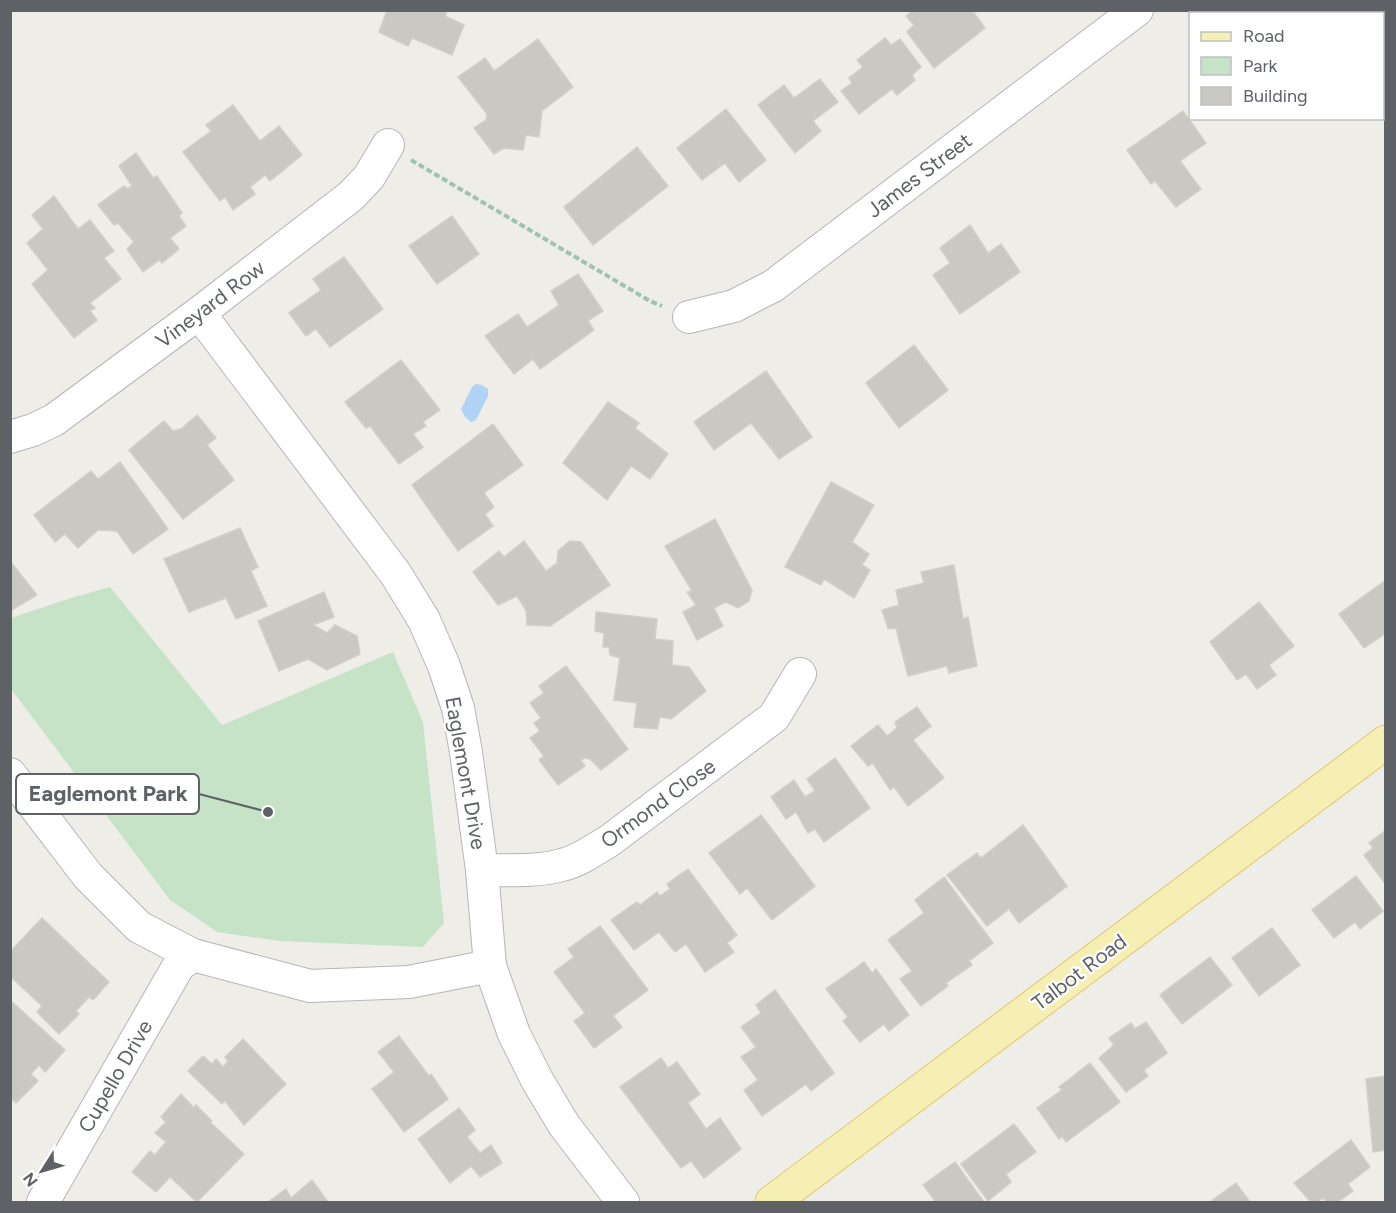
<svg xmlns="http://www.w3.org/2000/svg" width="1396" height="1213" font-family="Figtree,sans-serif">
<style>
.green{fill:#c6e3c8}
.water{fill:#b0d3f6}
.building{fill:#cac8c3;stroke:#d3cfc6;stroke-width:1.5}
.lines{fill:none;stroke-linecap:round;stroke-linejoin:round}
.minor-casing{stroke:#b4b6ba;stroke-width:34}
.major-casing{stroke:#e2c76c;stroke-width:35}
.path{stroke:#a0c3ac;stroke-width:4;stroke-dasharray:6 3;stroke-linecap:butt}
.minor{stroke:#fff;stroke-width:32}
.major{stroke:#f6efb4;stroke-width:33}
.labels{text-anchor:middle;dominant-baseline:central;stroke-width:4.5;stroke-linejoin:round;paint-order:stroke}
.street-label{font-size:21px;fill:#5e6165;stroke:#fff}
.leader{fill:none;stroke:#5e6165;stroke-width:2}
.callout-dot{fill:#5e6165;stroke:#fff;stroke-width:2}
.callout{fill:#fff;stroke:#5e6165;stroke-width:2}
.callout-label{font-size:22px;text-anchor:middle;font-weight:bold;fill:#5e6165}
</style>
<rect width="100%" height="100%" fill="#eeede7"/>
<!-- green -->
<polygon class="green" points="110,587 222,725 393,652 423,722 444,923 423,947 279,941 217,932 170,900 11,689 11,618 71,598"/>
<!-- water -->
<polygon class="water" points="476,384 482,385 488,389 488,396 476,420 471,422 465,417 461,409 472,387"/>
<!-- building -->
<g class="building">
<polygon points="387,10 447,10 445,16 464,25 452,55 412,38 408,46 379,32"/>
<polygon points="914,10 972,10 985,28 934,68 907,32 914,25 906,16"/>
<polygon points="1347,10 1386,10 1386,58 1382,59 1382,14 1348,14"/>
<polygon points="885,38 891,45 900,39 921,67 912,75 915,80 897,95 892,89 859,114 841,91 852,83 849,78 863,67 857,60"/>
<polygon points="538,39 573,87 542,111 539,137 526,135 523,150 504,148 494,154 474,128 486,120 487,114 458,77 485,58 494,71"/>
<polygon points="820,79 838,102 813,121 821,131 795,153 758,105 784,85 794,98"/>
<polygon points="233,105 260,141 279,126 302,155 270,181 265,175 250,187 255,194 233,210 225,197 220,201 183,152 211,131 206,125"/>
<polygon points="726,109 766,160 739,182 725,163 702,180 677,148"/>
<polygon points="1183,111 1206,143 1180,161 1201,189 1176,207 1155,181 1151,184 1127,150"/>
<polygon points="637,147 668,186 593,245 564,207"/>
<polygon points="136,153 153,178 157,176 182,213 179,216 186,226 170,238 179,249 162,263 159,260 143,272 127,249 134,242 118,223 114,225 98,205 124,186 127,189 132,186 119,166"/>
<polygon points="54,196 78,229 90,220 114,251 104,258 121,279 90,303 95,308 90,311 97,320 74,338 32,284 48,270 27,243 43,229 32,215"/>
<polygon points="452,216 479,254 437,284 409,246"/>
<polygon points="970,225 988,253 1001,244 1020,272 960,314 933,275 950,263 940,248"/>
<polygon points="344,257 383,309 330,347 316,329 306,336 289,313 321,290 313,279"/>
<polygon points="578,274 603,311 588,321 594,330 540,369 533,359 514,374 485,336 518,314 527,327 559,305 551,291"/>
<polygon points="914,345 948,390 899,428 866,383"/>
<polygon points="401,360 440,410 423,422 426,426 413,434 423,447 399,464 370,426 366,428 345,402"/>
<polygon points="766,371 812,437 779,459 751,423 714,450 694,422"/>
<polygon points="608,402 639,423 635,428 668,454 650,479 631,466 607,500 563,463"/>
<polygon points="197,415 216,438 207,445 234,480 183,519 129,450 164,421 173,431 181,429"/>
<polygon points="493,424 523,465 484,493 494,507 485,514 493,526 458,551 412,485"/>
<polygon points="120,462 168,529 133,554 117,531 98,530 78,548 65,534 55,542 34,515 91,471 98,479"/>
<polygon points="831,482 874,505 852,542 869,554 862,565 870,570 854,598 824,579 821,585 785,567"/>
<polygon points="715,519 752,590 749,601 738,608 726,602 714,608 723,626 697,640 683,612 696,605 687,592 692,591 665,546"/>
<polygon points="240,528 258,567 251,571 267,606 236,619 226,598 189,612 164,559"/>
<polygon points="524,541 546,571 557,563 558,551 570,541 581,542 610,585 550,626 527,625 526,610 517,596 498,605 473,572 499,551 504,557"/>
<polygon points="10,561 37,595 12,610 10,609"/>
<polygon points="954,565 963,619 968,617 977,666 949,673 947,666 908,676 896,628 888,629 882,610 899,605 896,590 924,583 921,572"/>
<polygon points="1386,580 1386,633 1364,648 1339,614"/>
<polygon points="324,592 334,617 313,625 327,633 335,625 357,636 360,654 327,670 308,659 279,671 258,621"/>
<polygon points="1259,602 1294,646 1269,665 1276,675 1257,689 1246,674 1237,680 1210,642"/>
<polygon points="596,612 657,619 655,639 673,641 672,665 689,667 706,691 671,719 660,717 657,729 634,727 637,703 614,700 620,658 610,655 609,647 603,647 604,633 595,631"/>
<polygon points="566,666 628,749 601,770 590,759 584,758 581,761 585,766 558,785 539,760 544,756 530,738 540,731 534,723 541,718 530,703 544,693 539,686"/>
<polygon points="917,707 931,726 913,740 944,778 908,806 894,787 890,790 873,763 868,766 851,746 878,725 887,736 897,728 895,722"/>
<polygon points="835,758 870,808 824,842 815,829 808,833 796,812 786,819 771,797 794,780 805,797 815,791 807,779"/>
<polygon points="761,815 815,886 772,920 747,888 740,894 709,853"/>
<polygon points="1023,825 1067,886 1019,923 1009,909 987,926 947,875 977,853 981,858"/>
<polygon points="1386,830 1386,885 1364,855 1373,848 1369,843"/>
<polygon points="688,869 737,935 727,943 734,952 705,972 686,944 675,952 659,932 634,950 611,920 637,902 640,905 657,892 660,896 670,889 667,884"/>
<polygon points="1356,876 1383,911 1360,929 1355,922 1334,938 1312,910"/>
<polygon points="944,877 993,943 969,961 972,965 946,983 948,986 921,1006 900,979 912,971 888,940 924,913 915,900"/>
<polygon points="42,918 109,982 93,1000 89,997 76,1011 79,1014 59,1034 37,1012 42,1006 10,976 10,952"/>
<polygon points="600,926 648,990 613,1016 622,1027 594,1048 574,1021 585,1013 554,972 574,957 568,949"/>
<polygon points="1272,928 1300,965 1259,996 1232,958"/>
<polygon points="1210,957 1232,985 1182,1024 1160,995"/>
<polygon points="864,962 872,973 876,969 909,1015 889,1031 884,1024 860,1042 843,1021 848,1017 826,989"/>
<polygon points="775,990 834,1073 811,1091 806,1084 762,1116 744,1090 758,1080 741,1057 756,1047 741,1027 761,1013 756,1005"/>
<polygon points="10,1000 65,1050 45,1072 39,1065 31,1074 38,1081 16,1103 10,1097"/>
<polygon points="1146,1022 1167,1053 1144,1070 1148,1076 1126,1092 1099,1058 1114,1045 1109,1038 1131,1023 1135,1029"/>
<polygon points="399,1036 429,1076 431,1074 448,1099 404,1132 372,1089 394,1072 378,1052"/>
<polygon points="243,1039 286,1084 244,1125 225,1101 222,1104 188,1071 203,1056 212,1064 216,1059 223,1067 228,1061 225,1057"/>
<polygon points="661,1058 668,1068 677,1062 700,1094 688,1103 706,1129 720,1118 741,1149 704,1178 691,1161 681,1168 620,1087"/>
<polygon points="1090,1063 1120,1102 1066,1142 1062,1136 1059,1139 1037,1108 1062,1090 1059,1087"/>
<polygon points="1386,1076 1386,1150 1373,1152 1366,1079"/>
<polygon points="181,1094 194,1108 196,1105 212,1121 210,1122 244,1154 197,1202 170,1177 156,1192 132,1172 150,1151 155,1155 166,1142 155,1133 166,1122 161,1117"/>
<polygon points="459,1108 475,1130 467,1137 480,1153 491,1145 502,1163 480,1177 471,1166 450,1183 418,1139"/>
<polygon points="1014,1124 1036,1152 1006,1174 1011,1182 988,1201 961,1164"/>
<polygon points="1351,1140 1370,1167 1348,1184 1353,1191 1338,1202 1327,1202 1323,1198 1317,1202 1311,1202 1294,1183"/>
<polygon points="955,1162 984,1202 936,1202 923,1185"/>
<polygon points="312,1180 328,1202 268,1202 286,1189 291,1198"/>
<polygon points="1236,1183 1250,1202 1210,1202"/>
</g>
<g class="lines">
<!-- minor casing -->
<g class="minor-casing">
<g id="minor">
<polyline points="199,313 395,573 424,620 444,666 458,708 466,752 482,870 490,966 514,1034 537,1080 564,1125 623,1202"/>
<polyline points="689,317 734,306 773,286 1137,10"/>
<polyline points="10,437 33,430 54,420 199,313 351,196 369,177 388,145"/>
<polyline points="10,774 88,876 139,927 193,955 310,986 409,982 490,966"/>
<path d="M 482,870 C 509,870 537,872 562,865 C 579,861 594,850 609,841 L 774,717 L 800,674"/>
<polyline points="43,1202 179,965 193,955"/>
</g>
</g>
<!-- major casing -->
<g class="major-casing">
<polyline id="major" points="772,1202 1386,742"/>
</g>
<!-- path -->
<polyline class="path" points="411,160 650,301 662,306"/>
<!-- minor -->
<use href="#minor" class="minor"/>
<!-- major -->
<use href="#major" class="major"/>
</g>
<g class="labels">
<!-- street labels -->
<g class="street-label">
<text transform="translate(919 175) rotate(-37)">James Street</text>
<text transform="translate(210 304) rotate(-37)">Vineyard Row</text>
<text transform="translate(466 773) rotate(80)">Eaglemont Drive</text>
<text transform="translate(658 803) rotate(-36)">Ormond Close</text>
<text transform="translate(1079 972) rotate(-37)">Talbot Road</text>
<text transform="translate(115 1076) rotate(-60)">Cupello Drive</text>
</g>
</g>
<!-- callouts -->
<path class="leader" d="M268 812L199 794"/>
<circle class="callout-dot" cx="268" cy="812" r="6"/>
<rect class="callout" x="16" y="774" width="183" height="40" rx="6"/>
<g class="callout-label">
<text x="108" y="801">Eaglemont Park</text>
</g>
<!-- border -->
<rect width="1396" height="1213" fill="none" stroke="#5e6165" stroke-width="24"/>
<!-- legend -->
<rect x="1189" y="12" width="195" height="108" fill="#ffffff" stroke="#bfc0c1" stroke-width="1.5"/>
<rect x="1201" y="32" width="30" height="9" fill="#f6efb4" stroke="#bfc0c1" stroke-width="1.5"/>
<text x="1243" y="42" font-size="18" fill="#5e6165">Road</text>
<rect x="1201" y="57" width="30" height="18" fill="#c6e3c8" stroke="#bfc0c1" stroke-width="1.5"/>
<text x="1243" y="72" font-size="18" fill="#5e6165">Park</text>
<rect x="1201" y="87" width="30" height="18" fill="#cac8c3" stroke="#bfc0c1" stroke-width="1.5"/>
<text x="1243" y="102" font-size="18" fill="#5e6165">Building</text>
<!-- north arrow -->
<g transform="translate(42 1171) rotate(233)" stroke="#ffffff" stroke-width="4.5" paint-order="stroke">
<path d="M0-4.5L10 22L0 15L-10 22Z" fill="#5e6165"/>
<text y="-9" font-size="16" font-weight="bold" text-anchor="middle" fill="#5e6165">N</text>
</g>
</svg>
